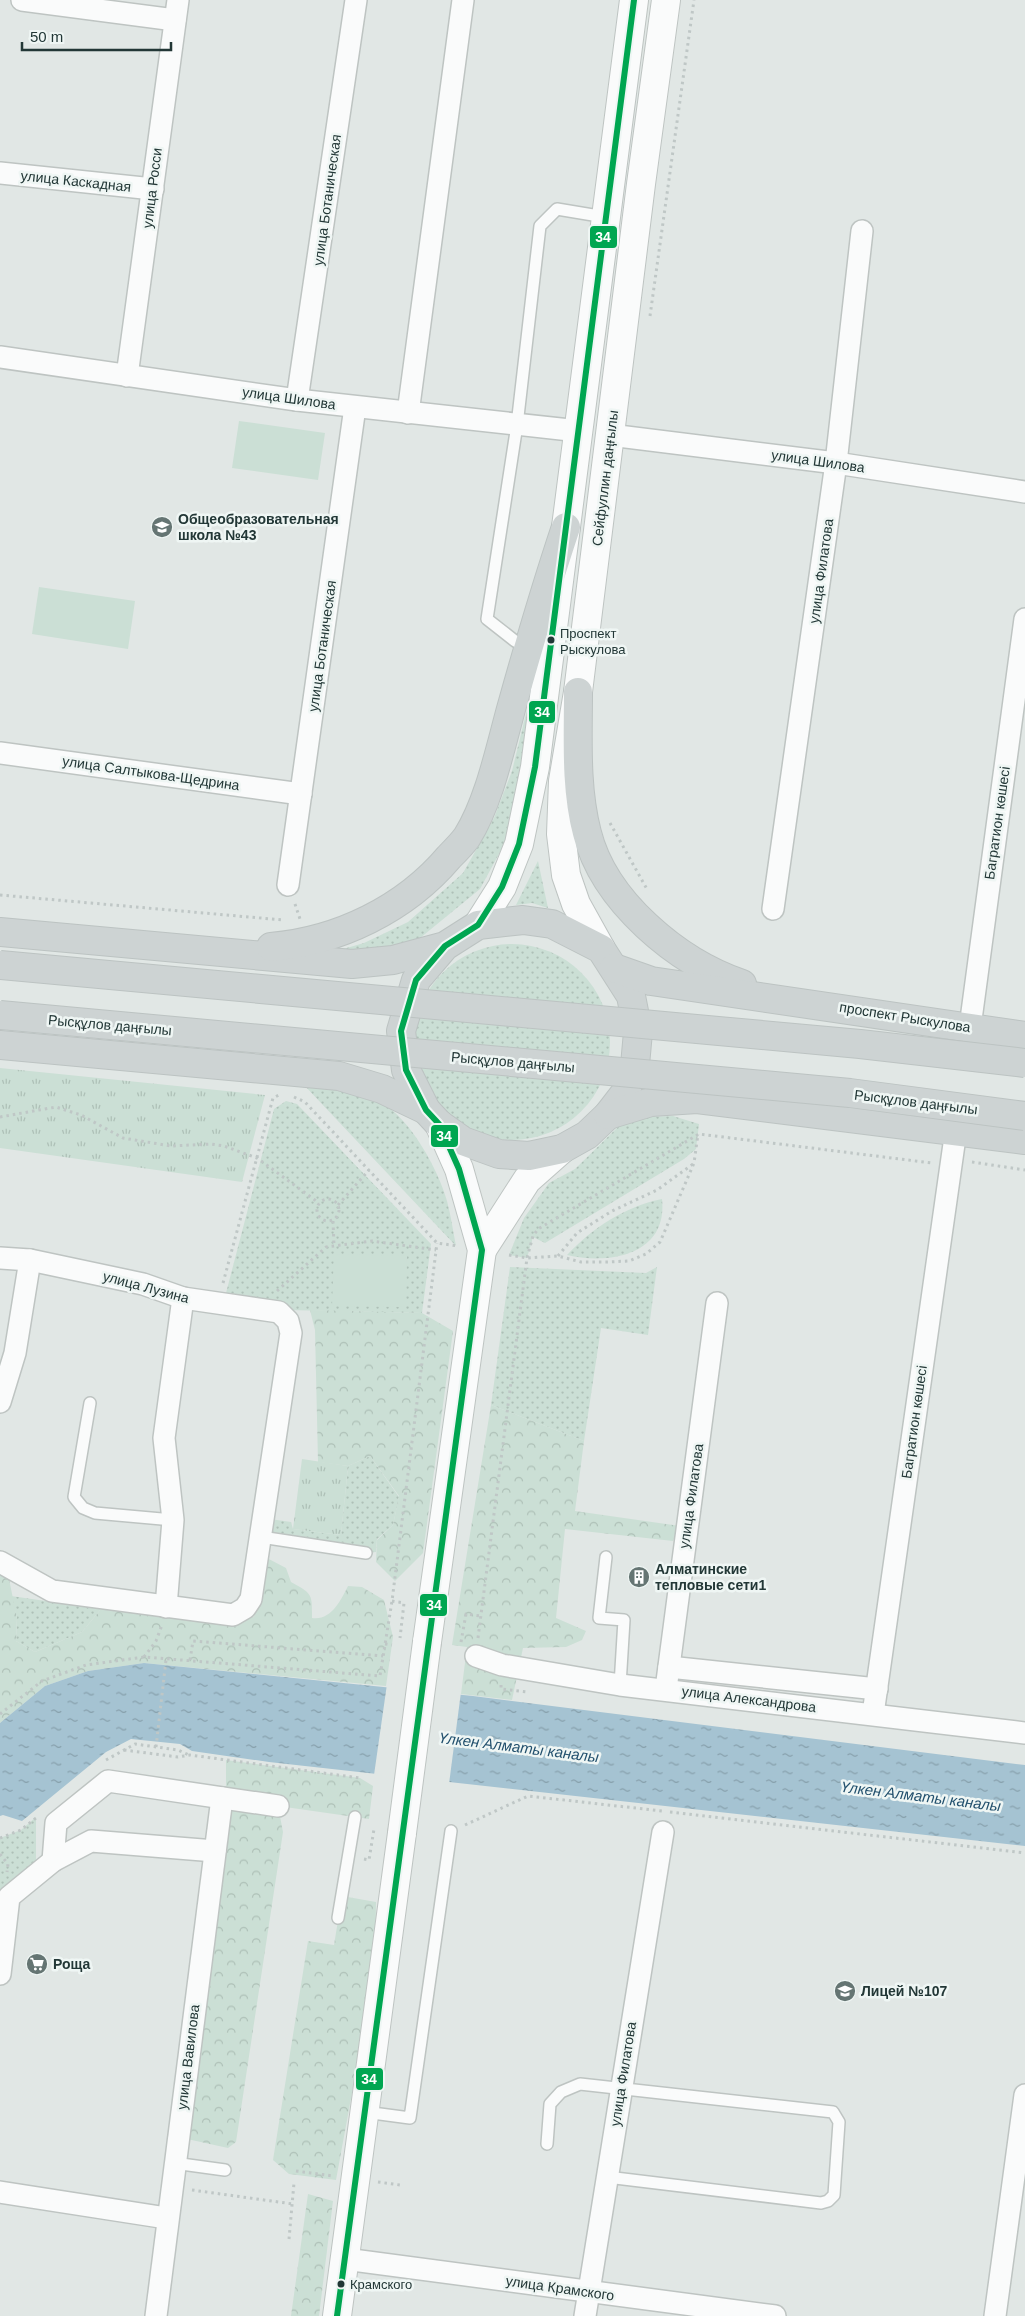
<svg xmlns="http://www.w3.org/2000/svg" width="1025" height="2316" font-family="Helvetica,sans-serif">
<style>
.grass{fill:url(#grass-dots)}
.forest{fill:url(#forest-crowns)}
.park{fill:url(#park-tufts)}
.pitch{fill:#cbdfd5}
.water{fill:url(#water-ripples)}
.pier{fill:#e1e7e5}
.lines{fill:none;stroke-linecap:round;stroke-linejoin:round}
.service-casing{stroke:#bec4c2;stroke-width:14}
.minor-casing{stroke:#bec4c2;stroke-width:24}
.secondary-casing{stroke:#bec4c2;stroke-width:30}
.primary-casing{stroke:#bcc3c2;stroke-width:30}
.path{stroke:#bfc7c6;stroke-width:3;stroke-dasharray:2.5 4;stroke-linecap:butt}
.service{stroke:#fafbfb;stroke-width:11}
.minor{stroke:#fafbfb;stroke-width:21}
.secondary{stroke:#fafbfb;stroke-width:28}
.primary{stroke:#cdd3d3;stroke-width:28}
.secondary-bridge-casing{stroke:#bec4c2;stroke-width:30;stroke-linecap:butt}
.primary-bridge-casing{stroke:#bcc3c2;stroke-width:30;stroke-linecap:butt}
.secondary-bridge{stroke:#fafbfb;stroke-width:28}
.primary-bridge{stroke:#cdd3d3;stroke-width:28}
.bus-1-casing{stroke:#eff6f4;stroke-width:10}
.bus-1{stroke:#00a651;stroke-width:6}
.bus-dot{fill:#223736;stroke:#eff6f4;stroke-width:2}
.labels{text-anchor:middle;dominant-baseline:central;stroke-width:5;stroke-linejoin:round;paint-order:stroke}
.bus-label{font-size:13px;fill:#223736;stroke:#eff6f4;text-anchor:start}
.street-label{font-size:14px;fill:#223736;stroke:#eff6f4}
.poi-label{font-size:14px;font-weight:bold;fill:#223736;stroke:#eff6f4;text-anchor:start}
.water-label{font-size:15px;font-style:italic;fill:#22506d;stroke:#eff6f4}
.line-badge{stroke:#eff6f4;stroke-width:2}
.badge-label{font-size:14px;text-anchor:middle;font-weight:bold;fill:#fff}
</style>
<defs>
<pattern id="grass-dots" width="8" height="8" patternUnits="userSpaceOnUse" patternTransform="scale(1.25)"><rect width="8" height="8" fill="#cbdfd5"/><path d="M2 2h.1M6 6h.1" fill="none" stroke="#aec0b7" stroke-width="1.8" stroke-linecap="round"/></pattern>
<pattern id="forest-crowns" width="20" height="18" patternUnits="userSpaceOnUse" patternTransform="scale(1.25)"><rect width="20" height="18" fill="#cbdfd5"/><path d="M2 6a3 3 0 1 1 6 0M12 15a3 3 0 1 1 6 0" fill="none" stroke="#aec0b7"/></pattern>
<pattern id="park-tufts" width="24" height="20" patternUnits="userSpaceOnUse" patternTransform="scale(1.25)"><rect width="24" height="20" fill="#cbdfd5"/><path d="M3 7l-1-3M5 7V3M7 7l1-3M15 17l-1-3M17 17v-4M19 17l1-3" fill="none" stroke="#aec0b7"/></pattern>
<pattern id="water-ripples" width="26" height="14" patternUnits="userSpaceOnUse" patternTransform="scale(1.25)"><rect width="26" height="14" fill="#a5c3d2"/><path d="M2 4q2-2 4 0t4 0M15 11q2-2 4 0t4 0" fill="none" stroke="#869fab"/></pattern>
</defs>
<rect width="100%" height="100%" fill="#e1e7e5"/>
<!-- grass -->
<g class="grass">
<polygon points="534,681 513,828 480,889 414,943 370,955 322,955 364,943 408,922 463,873 494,818 512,771"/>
<polygon points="538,861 548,908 532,903 516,905"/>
<circle cx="512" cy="1042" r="98"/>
<path d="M 304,1085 C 324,1089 365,1093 382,1103 C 411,1120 438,1169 447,1201 C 451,1216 453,1231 456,1246 Z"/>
<polygon points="286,1101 297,1104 431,1244 422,1313 287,1310 277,1303 226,1293 274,1109"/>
<polygon points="673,1116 699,1124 696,1149 684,1159 545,1243 533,1237 527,1258 509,1255 524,1218 549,1183 575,1169 622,1123 644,1117"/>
<path d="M 662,1199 C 668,1255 609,1265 567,1255 C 592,1228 626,1206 662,1199 Z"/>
<polygon points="510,1267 646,1273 657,1267 648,1335 601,1328 584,1441 491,1405"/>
<polygon points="370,1456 399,1497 393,1525 377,1539 376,1552 366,1553 261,1537 263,1518 291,1522 293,1529 341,1535 348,1466"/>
<polygon points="11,1596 101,1609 82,1632 35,1652 16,1641 17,1618"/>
<polygon points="36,1817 36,1864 0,1893 0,1838 21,1830"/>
</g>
<!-- forest -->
<g class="forest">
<polygon points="310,1310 422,1313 453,1331 423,1553 395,1581 376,1562 377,1540 393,1525 399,1496 370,1456 348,1466 318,1462 315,1330"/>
<polygon points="491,1405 584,1441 575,1511 680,1526 673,1541 565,1529 556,1618 586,1631 582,1640 566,1647 523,1648 512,1700 461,1694 467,1647 452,1645"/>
<path d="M 265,1557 L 286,1568 L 291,1582 C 313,1594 312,1594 312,1618 C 331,1621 341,1600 348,1586 L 362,1587 L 384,1600 L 393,1637 L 386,1686 L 144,1663 L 88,1671 L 45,1686 L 0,1723 L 0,1572 L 9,1579 L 17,1618 L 16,1641 L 35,1652 L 82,1632 L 101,1609 L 232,1620 L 254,1617 Z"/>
<polygon points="226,1760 360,1778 373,1786 369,1819 278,1806 283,1832 236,2142 228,2148 178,2137 226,1798"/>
<polygon points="342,1896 376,1902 375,1968 336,2180 289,2174 273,2160 308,1941 334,1945"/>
<polygon points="308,2194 333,2201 319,2316 291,2316"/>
</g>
<!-- park -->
<g class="park">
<polygon points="0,1068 265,1095 242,1182 0,1148"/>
<polygon points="302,1459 348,1466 341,1535 293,1529"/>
</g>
<!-- pitch -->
<g class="pitch">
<polygon points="239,421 325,433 318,480 232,468"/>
<polygon points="39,587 135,601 128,649 32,634"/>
<polygon points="334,1254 407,1256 406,1307 332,1306"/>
</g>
<!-- water -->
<polygon class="water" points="144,1663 473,1696 1025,1765 1025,1846 269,1762 192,1751 180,1744 131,1739 106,1752 22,1821 3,1815 0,1816 0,1723 45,1686 88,1671"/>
<!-- pier -->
<polygon class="pier" points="387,1684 461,1692 449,1784 374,1775"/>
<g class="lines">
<!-- service casing -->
<g class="service-casing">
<g id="service">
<polyline points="528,648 515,641 487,619 517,425 540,226 557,209 605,217"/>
<polyline points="90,1403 74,1497 83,1508 95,1513 173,1520"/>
<polyline points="261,1537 366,1553"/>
<polyline points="606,1557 599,1618 624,1620 620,1685"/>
<polyline points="338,1918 355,1817"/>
<polyline points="365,2112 410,2118 451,1831"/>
<polyline points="547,2144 550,2104 561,2092 580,2084 833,2112 839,2122 834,2195 828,2201 821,2203 607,2177"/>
<polyline points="174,2163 225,2170"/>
</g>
</g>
<!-- minor casing -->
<g class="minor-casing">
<g id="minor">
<polyline points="22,0 175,20"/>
<polyline points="0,173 153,189"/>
<polyline points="0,357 297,400 579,431"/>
<polyline points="127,376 178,0"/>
<polyline points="297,400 356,0"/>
<polyline points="408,413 463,0"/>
<polyline points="610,435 836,463 1025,492"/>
<polyline points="0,753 301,794"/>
<polyline points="288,885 355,407"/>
<polyline points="773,909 836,463 862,231"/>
<polyline points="970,1027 1025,619"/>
<polyline points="0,1258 30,1260 143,1284 183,1298 279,1312 288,1321 291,1333 251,1599 245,1608 233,1615 52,1591 0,1562"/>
<polyline points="0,1402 15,1353 30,1260"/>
<polyline points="166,1607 173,1520 164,1438 183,1298"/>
<polyline points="476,1656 502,1665 620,1685 1025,1733"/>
<polyline points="669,1667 877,1689"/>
<polyline points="666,1689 717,1303"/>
<polyline points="873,1714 956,1130"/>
<polyline points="53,1861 56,1823 108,1781 278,1806"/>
<polyline points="0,1974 9,1897 53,1861 91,1841 215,1851"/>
<polyline points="0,2192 167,2218"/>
<polyline points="345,2259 775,2316"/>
<polyline points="156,2316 222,1798"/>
<polyline points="585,2316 663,1832"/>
<polyline points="995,2316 1025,2095"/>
</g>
</g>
<!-- secondary casing -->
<g class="secondary-casing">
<g id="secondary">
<polyline points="478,925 502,887 519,844 535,767 634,0"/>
<polyline points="601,949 576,904 566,875 561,834 563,781 578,692 641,184 666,0"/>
<polyline points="482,1250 527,1180 562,1149"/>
<polyline points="427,1642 482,1250 459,1169 439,1124"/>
<polyline points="337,2316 402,1833"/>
</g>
</g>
<!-- primary casing -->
<g class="primary-casing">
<g id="primary">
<path d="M 578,692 C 578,738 575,788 587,833 C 604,901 677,962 742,984"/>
<polyline points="0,932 352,964 393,960 445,946 478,925 523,920 552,924 601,949 631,996 638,1032 635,1065 625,1093 608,1115 587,1135 562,1149 529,1156 499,1154 463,1141 439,1124 426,1110 406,1070 401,1031 416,980 445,946"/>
<path d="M 271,947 C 339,941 405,909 449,857 C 455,851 462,844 467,837 C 489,802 500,749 511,709 C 528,648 546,587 566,527"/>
<polyline points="614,968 651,981 1025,1036"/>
<polyline points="0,1045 339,1076 382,1089 426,1110"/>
<polyline points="608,1115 651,1102 697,1099 1025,1140"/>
</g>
</g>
<!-- path -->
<g class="path">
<polyline points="650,316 694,0"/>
<polyline points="610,823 648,891"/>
<polyline points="0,895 283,920"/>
<polyline points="295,904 300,919"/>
<polyline points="294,1097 305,1102 437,1243 458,1246"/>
<polyline points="0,1117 56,1107 81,1115 123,1138 171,1146 211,1144 224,1146 257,1158 319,1203"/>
<polyline points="972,1162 1025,1170"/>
<circle cx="328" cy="1210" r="11"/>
<polyline points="338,1205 369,1170"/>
<polyline points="333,1221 334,1246"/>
<polyline points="509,1255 527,1258 558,1256 581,1262 606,1262 629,1261 646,1254 660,1242 670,1219 694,1163 698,1134"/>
<polyline points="558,1256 577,1233 612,1211 657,1190 693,1164"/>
<polyline points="223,1283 273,1098 279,1095"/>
<polyline points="277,1291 326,1247 372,1241 436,1250"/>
<polyline points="392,1601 404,1603 400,1638"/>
<polyline points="478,1638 527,1258 533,1236 538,1229 699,1134 932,1163"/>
<polyline points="461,1642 466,1614 481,1616"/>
<polyline points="385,1644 392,1645"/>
<polyline points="144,1657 156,1641 162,1625"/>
<polyline points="190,1660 193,1641 383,1656"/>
<polyline points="501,1685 501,1689 528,1692"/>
<polyline points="0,1714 42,1681 86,1665 144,1657 380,1676 392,1601 437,1243"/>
<polyline points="156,1747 166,1660"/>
<polyline points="124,1750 178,1757 190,1755 360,1778"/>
<polyline points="106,1760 135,1744 178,1750 189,1755"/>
<polyline points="670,1812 1025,1853"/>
<polyline points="465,1825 528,1796 662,1811"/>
<polyline points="0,1838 21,1830 36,1818"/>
<polyline points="0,1854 8,1864 7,1872"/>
<polyline points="364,1859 369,1860 374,1829"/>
<polyline points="296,2171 333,2176"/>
<polyline points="378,2182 400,2185"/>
<polyline points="192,2190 293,2204"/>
<polyline points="289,2239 294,2183"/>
</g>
<!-- service -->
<use href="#service" class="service"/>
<!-- minor -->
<use href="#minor" class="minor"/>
<!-- secondary -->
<use href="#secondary" class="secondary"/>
<!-- primary -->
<use href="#primary" class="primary"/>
<!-- secondary-bridge casing -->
<g class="secondary-bridge-casing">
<polyline id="secondary-bridge" points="402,1833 427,1642"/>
</g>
<!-- primary-bridge casing -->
<g class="primary-bridge-casing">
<g id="primary-bridge">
<polyline points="0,965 860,1044 1025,1063"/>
<polyline points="0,1015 850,1093 1025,1116"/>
</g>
</g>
<!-- secondary-bridge -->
<use href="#secondary-bridge" class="secondary-bridge"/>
<!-- primary-bridge -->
<use href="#primary-bridge" class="primary-bridge"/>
<!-- bus-1 casing -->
<g class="bus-1-casing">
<polyline id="bus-1" points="337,2316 482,1250 459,1169 439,1124 426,1110 406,1070 401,1031 416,980 445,946 478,925 502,887 519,844 535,767 634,0"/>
</g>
<!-- bus-1 -->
<use href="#bus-1" class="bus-1"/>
</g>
<!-- icons -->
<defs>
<g id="school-disc" transform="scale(1.125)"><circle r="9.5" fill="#657573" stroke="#eff6f4"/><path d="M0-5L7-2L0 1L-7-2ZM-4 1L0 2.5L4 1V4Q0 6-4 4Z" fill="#fff"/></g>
<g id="building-disc" transform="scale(1.125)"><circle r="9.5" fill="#657573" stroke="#eff6f4"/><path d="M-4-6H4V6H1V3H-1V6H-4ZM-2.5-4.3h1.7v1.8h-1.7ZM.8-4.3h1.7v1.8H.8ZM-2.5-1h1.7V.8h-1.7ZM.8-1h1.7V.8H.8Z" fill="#fff"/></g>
<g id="supermarket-disc" transform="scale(1.125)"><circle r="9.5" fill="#657573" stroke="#eff6f4"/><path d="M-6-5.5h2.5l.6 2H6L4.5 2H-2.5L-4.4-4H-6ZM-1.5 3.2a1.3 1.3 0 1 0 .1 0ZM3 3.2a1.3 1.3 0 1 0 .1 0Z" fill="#fff"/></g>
</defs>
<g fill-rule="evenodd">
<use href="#school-disc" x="162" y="527"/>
<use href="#building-disc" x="639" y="1577"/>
<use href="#supermarket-disc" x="37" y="1964"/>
<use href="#school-disc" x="845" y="1991"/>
</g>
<!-- markers -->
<g class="bus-dot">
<circle cx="551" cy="640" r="4.5"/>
<circle cx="341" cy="2284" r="4.5"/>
</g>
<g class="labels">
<!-- bus labels -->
<g class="bus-label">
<text x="560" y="633">Проспект<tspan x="560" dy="16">Рыскулова</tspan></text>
<text x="350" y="2284">Крамского</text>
</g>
<!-- street labels -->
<g class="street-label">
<text transform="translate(76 181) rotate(6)">улица Каскадная</text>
<text transform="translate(152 188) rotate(-83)">улица Росси</text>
<text transform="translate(327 200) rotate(-82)">улица Ботаническая</text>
<text transform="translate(289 398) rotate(8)">улица Шилова</text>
<text transform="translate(818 461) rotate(8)">улица Шилова</text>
<text transform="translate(605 478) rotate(-83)">Сейфуллин даңғылы</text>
<text transform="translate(821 571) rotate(-82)">улица Филатова</text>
<text transform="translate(322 646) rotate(-82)">улица Ботаническая</text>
<text transform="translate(151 773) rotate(8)">улица Салтыкова-Щедрина</text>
<text transform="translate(997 823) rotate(-82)">Багратион көшесі</text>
<text transform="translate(905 1017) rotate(9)">проспект Рыскулова</text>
<text transform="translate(110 1025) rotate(5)">Рысқұлов даңғылы</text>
<text transform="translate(513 1062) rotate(5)">Рысқұлов даңғылы</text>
<text transform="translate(916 1102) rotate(7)">Рысқұлов даңғылы</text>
<text transform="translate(146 1287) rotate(15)">улица Лузина</text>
<text transform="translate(914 1422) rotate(-82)">Багратион көшесі</text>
<text transform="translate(691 1496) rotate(-82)">улица Филатова</text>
<text transform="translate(749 1699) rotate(7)">улица Александрова</text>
<text transform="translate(188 2057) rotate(-83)">улица Вавилова</text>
<text transform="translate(623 2074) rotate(-81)">улица Филатова</text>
<text transform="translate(560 2288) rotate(8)">улица Крамского</text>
</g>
<!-- poi labels -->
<g class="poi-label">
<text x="178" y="519">Общеобразовательная<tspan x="178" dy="16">школа №43</tspan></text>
<text x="655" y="1569">Алматинские<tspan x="655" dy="16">тепловые сети1</tspan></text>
<text x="53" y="1964">Роща</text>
<text x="861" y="1991">Лицей №107</text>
</g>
<!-- water labels -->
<g class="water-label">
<text transform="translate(519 1747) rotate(7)">Үлкен Алматы каналы</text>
<text transform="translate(921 1796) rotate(7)">Үлкен Алматы каналы</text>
</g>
</g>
<g class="line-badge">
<rect x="589" y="225" width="29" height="24" rx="5" fill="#00a651"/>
<rect x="528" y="700" width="28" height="24" rx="5" fill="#00a651"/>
<rect x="430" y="1124" width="29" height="24" rx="5" fill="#00a651"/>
<rect x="419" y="1593" width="29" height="24" rx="5" fill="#00a651"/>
<rect x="355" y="2067" width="29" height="24" rx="5" fill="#00a651"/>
</g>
<g class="badge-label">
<text x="603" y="242">34</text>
<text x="542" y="717">34</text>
<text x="444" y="1141">34</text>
<text x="434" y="1610">34</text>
<text x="369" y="2084">34</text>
</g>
<!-- scale -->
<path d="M22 42v8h149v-8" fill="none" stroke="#223736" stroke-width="2.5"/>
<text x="30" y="42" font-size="15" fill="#223736" stroke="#eff6f4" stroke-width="4" paint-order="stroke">50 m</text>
</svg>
